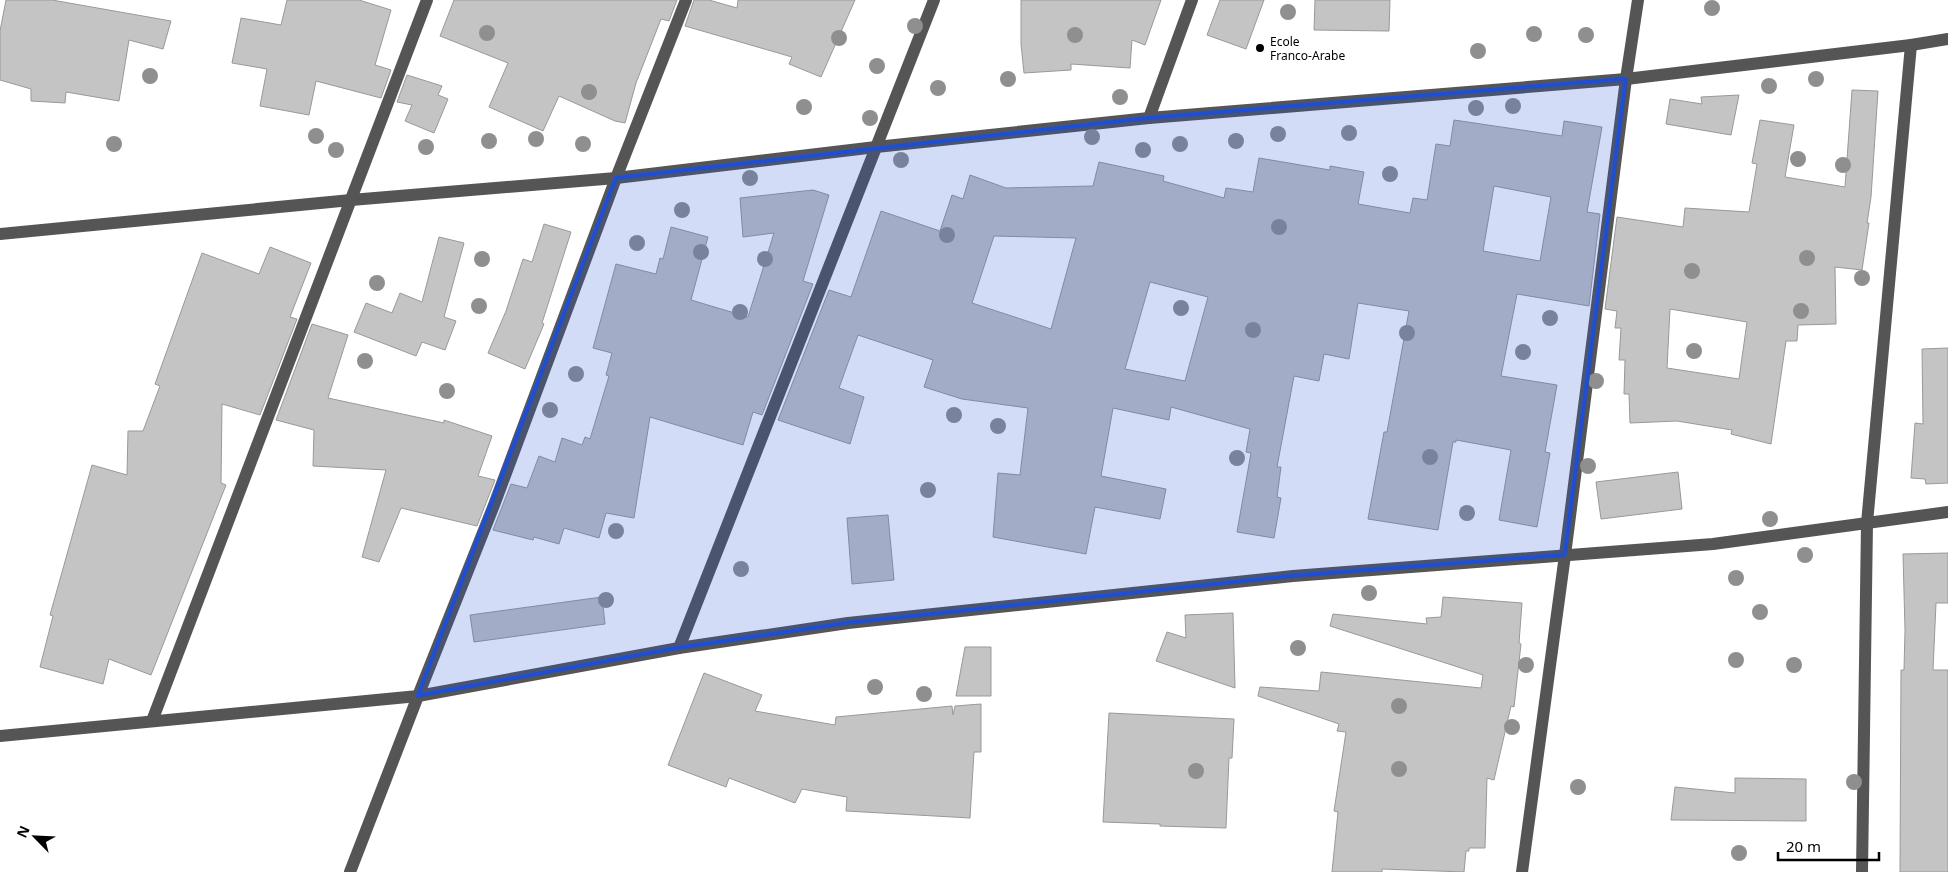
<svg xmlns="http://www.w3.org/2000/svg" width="1948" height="872" font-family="'Noto Sans',sans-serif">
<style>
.building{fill:#c4c4c4;stroke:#999;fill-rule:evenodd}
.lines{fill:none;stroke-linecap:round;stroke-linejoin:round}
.minor{stroke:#555;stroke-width:12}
.tree{fill:#8f8f8f}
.marked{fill:#1d4ed8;fill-opacity:0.2;stroke:#1d4ed8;stroke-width:4;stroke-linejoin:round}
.poi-dot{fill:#000;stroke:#fff;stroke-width:2}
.labels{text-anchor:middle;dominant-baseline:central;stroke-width:4.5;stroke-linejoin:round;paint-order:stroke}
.poi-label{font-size:12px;fill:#000;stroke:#fff;text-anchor:start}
</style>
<rect width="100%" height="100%" fill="#fff"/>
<!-- building -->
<g class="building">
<polygon points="6,0 52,0 171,21 163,49 129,40 119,101 66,92 65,103 31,101 31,89 0,80 0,31"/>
<polygon points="287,0 359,0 391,10 375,65 391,70 381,98 316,81 309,115 260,106 267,69 232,63 241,18 281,25"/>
<polygon points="454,0 677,0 669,21 661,19 636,83 625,123 615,121 559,96 543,131 489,107 508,63 440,36"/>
<polygon points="694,0 709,0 737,8 738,0 855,0 821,77 789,64 792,57 685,26"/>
<polygon points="1021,0 1161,0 1145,45 1132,40 1130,68 1071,64 1071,70 1024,73 1021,44"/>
<polygon points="1220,0 1264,0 1246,49 1207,35"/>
<polygon points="1315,0 1390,0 1389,31 1314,30"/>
<polygon points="407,75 442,86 438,95 448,99 434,133 405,121 412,105 397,102"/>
<path d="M 1852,90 L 1878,91 L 1871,197 L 1867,223 L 1869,223 L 1862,270 L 1835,267 L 1836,324 L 1798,325 L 1797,341 L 1786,341 L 1771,444 L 1731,434 L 1732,430 L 1677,421 L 1630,423 L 1629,394 L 1624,394 L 1625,360 L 1619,360 L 1621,328 L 1615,328 L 1617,311 L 1605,309 L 1617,217 L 1683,227 L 1685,208 L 1749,212 L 1757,164 L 1752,163 L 1760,120 L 1794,125 L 1785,177 L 1845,187 ZM 1670,309 L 1747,322 L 1739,379 L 1667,368 Z"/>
<polygon points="1739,95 1731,135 1666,124 1670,99 1702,104 1701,97"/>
<path d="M 1454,120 L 1562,136 L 1564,121 L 1602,127 L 1587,212 L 1600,214 L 1589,306 L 1517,294 L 1501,376 L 1557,385 L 1545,452 L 1550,453 L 1537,527 L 1499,520 L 1511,450 L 1456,440 L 1456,442 L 1453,442 L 1438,530 L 1368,519 L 1384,432 L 1387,432 L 1409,311 L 1358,303 L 1349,359 L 1324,354 L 1319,381 L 1294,376 L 1277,467 L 1281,467 L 1277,497 L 1281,498 L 1274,538 L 1237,532 L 1251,453 L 1246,452 L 1250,429 L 1171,407 L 1169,420 L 1113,408 L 1101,476 L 1166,489 L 1160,519 L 1095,507 L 1086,554 L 993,537 L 998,473 L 1020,475 L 1028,408 L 962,399 L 924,387 L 933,360 L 858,335 L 839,388 L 864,397 L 850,444 L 778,420 L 829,290 L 851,297 L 881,211 L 940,231 L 952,195 L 963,199 L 970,175 L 1006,188 L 1093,186 L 1099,162 L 1164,176 L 1163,181 L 1224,198 L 1226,188 L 1253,192 L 1259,158 L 1330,170 L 1330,166 L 1364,172 L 1358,204 L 1410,213 L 1413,198 L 1427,200 L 1436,144 L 1450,146 ZM 1494,186 L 1551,197 L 1540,261 L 1483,251 ZM 994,236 L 1076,238 L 1051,329 L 972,303 ZM 1150,282 L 1208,297 L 1185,381 L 1125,369 Z"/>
<polygon points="813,190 829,195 803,281 813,284 762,415 753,412 743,445 650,417 634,518 606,513 599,538 564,528 559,544 534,537 533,540 493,530 511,484 527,488 539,456 555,462 562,438 582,445 585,437 590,439 609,376 606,375 612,353 593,348 616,264 656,274 660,258 663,259 671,227 708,237 691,300 748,317 774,233 743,237 740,198"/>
<polygon points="544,224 571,232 542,323 544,324 525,369 488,353 506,311 523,259 532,262"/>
<polygon points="439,237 464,243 444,317 456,321 445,350 422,342 416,356 354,332 366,303 392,313 400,293 422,302"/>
<polygon points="270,247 311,263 290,317 297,319 260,415 222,404 221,483 226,485 151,675 109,659 103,684 40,667 53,616 50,615 92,465 127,475 128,431 143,431 160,386 155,384 202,253 259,274"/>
<polygon points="312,324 348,335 328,398 444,423 444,420 492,436 478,476 495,480 477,526 401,508 379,562 362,557 386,470 313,466 314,430 276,420"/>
<polygon points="1948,348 1948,483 1926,484 1925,479 1911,478 1915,423 1923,424 1922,349"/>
<polygon points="1678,472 1682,509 1601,519 1596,482"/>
<polygon points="888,515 894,580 852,584 847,518"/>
<polygon points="1948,553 1948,603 1936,603 1933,670 1948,670 1948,872 1900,872 1901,670 1904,670 1905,630 1903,554"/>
<polygon points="602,597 605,624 474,642 470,615"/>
<polygon points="1443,597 1522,603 1519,643 1521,644 1514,707 1511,706 1494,780 1487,778 1485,848 1469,848 1469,851 1466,851 1464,872 1382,869 1382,872 1332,872 1338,812 1334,811 1346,732 1337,731 1339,724 1258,696 1260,687 1319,691 1321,672 1481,688 1483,675 1330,626 1333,614 1427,624 1426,618 1441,617"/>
<polygon points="1233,613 1235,688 1156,661 1167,632 1186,638 1185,615"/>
<polygon points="965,647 991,647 991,696 956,696"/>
<polygon points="704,673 762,695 755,711 835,725 836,717 952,706 953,715 955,706 981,704 981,752 974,752 970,818 846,811 847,797 802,789 795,803 729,778 726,787 668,765"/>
<polygon points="1109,713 1234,719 1232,758 1229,758 1226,828 1160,826 1160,824 1103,822"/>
<polygon points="1735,778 1806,779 1806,821 1671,820 1675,787 1735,793"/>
</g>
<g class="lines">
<!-- minor -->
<g class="minor">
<polyline points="1149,118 1192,0"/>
<polyline points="0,234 351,200 616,178 876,147 1149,118 1626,79 1911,45 1948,39"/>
<polyline points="679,648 934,0"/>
<polyline points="152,721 427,0"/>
<polyline points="0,736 418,696 494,505 616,178 686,0"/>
<polyline points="350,872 418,696 679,648 848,623 1293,576 1713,544 1948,512"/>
<polyline points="1522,872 1565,555 1626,79 1638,0"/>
<polyline points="1862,872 1867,523 1911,45"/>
</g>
</g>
<!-- trees -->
<g class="tree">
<circle cx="1712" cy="8" r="8"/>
<circle cx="1288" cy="12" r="8"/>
<circle cx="915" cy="26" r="8"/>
<circle cx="487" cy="33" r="8"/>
<circle cx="1534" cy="34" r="8"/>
<circle cx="1075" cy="35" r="8"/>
<circle cx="1586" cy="35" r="8"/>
<circle cx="839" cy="38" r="8"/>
<circle cx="1478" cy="51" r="8"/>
<circle cx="877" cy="66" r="8"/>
<circle cx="150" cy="76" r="8"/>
<circle cx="1008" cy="79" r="8"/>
<circle cx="1816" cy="79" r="8"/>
<circle cx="1769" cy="86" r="8"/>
<circle cx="938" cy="88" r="8"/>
<circle cx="589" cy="92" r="8"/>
<circle cx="1120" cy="97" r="8"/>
<circle cx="1513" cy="106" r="8"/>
<circle cx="804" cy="107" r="8"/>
<circle cx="1476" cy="108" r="8"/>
<circle cx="870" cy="118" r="8"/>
<circle cx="1349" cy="133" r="8"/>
<circle cx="1278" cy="134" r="8"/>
<circle cx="316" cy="136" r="8"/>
<circle cx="1092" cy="137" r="8"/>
<circle cx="536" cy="139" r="8"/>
<circle cx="489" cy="141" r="8"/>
<circle cx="1236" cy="141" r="8"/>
<circle cx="114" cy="144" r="8"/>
<circle cx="583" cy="144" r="8"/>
<circle cx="1180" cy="144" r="8"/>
<circle cx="426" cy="147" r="8"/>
<circle cx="336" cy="150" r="8"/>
<circle cx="1143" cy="150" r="8"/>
<circle cx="1798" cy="159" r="8"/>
<circle cx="901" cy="160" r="8"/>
<circle cx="1843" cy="165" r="8"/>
<circle cx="1390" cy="174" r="8"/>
<circle cx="750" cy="178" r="8"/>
<circle cx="682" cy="210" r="8"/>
<circle cx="1279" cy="227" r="8"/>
<circle cx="947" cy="235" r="8"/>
<circle cx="637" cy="243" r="8"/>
<circle cx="701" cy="252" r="8"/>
<circle cx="1807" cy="258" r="8"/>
<circle cx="482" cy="259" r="8"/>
<circle cx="765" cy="259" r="8"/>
<circle cx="1692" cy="271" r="8"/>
<circle cx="1862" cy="278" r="8"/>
<circle cx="377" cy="283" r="8"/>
<circle cx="479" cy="306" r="8"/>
<circle cx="1181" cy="308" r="8"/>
<circle cx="1801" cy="311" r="8"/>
<circle cx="740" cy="312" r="8"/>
<circle cx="1550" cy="318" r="8"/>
<circle cx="1253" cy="330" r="8"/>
<circle cx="1407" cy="333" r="8"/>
<circle cx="1694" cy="351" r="8"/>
<circle cx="1523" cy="352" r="8"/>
<circle cx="365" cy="361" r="8"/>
<circle cx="576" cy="374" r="8"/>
<circle cx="1596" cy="381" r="8"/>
<circle cx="447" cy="391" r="8"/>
<circle cx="550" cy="410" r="8"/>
<circle cx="954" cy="415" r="8"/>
<circle cx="998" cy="426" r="8"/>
<circle cx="1430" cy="457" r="8"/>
<circle cx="1237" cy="458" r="8"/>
<circle cx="1588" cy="466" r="8"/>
<circle cx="928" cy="490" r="8"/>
<circle cx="1467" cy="513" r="8"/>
<circle cx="1770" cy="519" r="8"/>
<circle cx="616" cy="531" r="8"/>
<circle cx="1805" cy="555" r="8"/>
<circle cx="741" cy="569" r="8"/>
<circle cx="1736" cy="578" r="8"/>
<circle cx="1369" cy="593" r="8"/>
<circle cx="606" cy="600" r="8"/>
<circle cx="1760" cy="612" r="8"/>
<circle cx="1298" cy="648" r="8"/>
<circle cx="1736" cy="660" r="8"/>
<circle cx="1526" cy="665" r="8"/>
<circle cx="1794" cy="665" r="8"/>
<circle cx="875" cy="687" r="8"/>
<circle cx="924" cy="694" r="8"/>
<circle cx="1399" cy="706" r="8"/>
<circle cx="1512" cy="727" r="8"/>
<circle cx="1399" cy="769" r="8"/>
<circle cx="1196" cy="771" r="8"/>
<circle cx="1854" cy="782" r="8"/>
<circle cx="1578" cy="787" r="8"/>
<circle cx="1739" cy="853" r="8"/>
</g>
<!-- marked area -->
<path class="marked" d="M 1626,79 L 1565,555 L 1293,576 L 848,623 L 679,648 L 418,696 L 616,178 L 1149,118 Z"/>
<!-- markers -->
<circle class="poi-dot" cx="1260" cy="48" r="5"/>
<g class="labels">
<!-- poi labels -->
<g class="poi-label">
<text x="1270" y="41">Ecole<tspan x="1270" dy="14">Franco-Arabe</tspan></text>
</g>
</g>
<!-- north arrow -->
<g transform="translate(35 837) rotate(294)" stroke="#ffffff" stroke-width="4" paint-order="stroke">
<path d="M0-4L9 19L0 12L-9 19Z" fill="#000000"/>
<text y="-8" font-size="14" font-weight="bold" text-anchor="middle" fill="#000000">N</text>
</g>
<!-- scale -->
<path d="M1778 852v8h101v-8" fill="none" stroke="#000000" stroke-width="2.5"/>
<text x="1786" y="852" font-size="15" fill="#000000" stroke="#ffffff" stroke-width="4" paint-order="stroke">20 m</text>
</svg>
